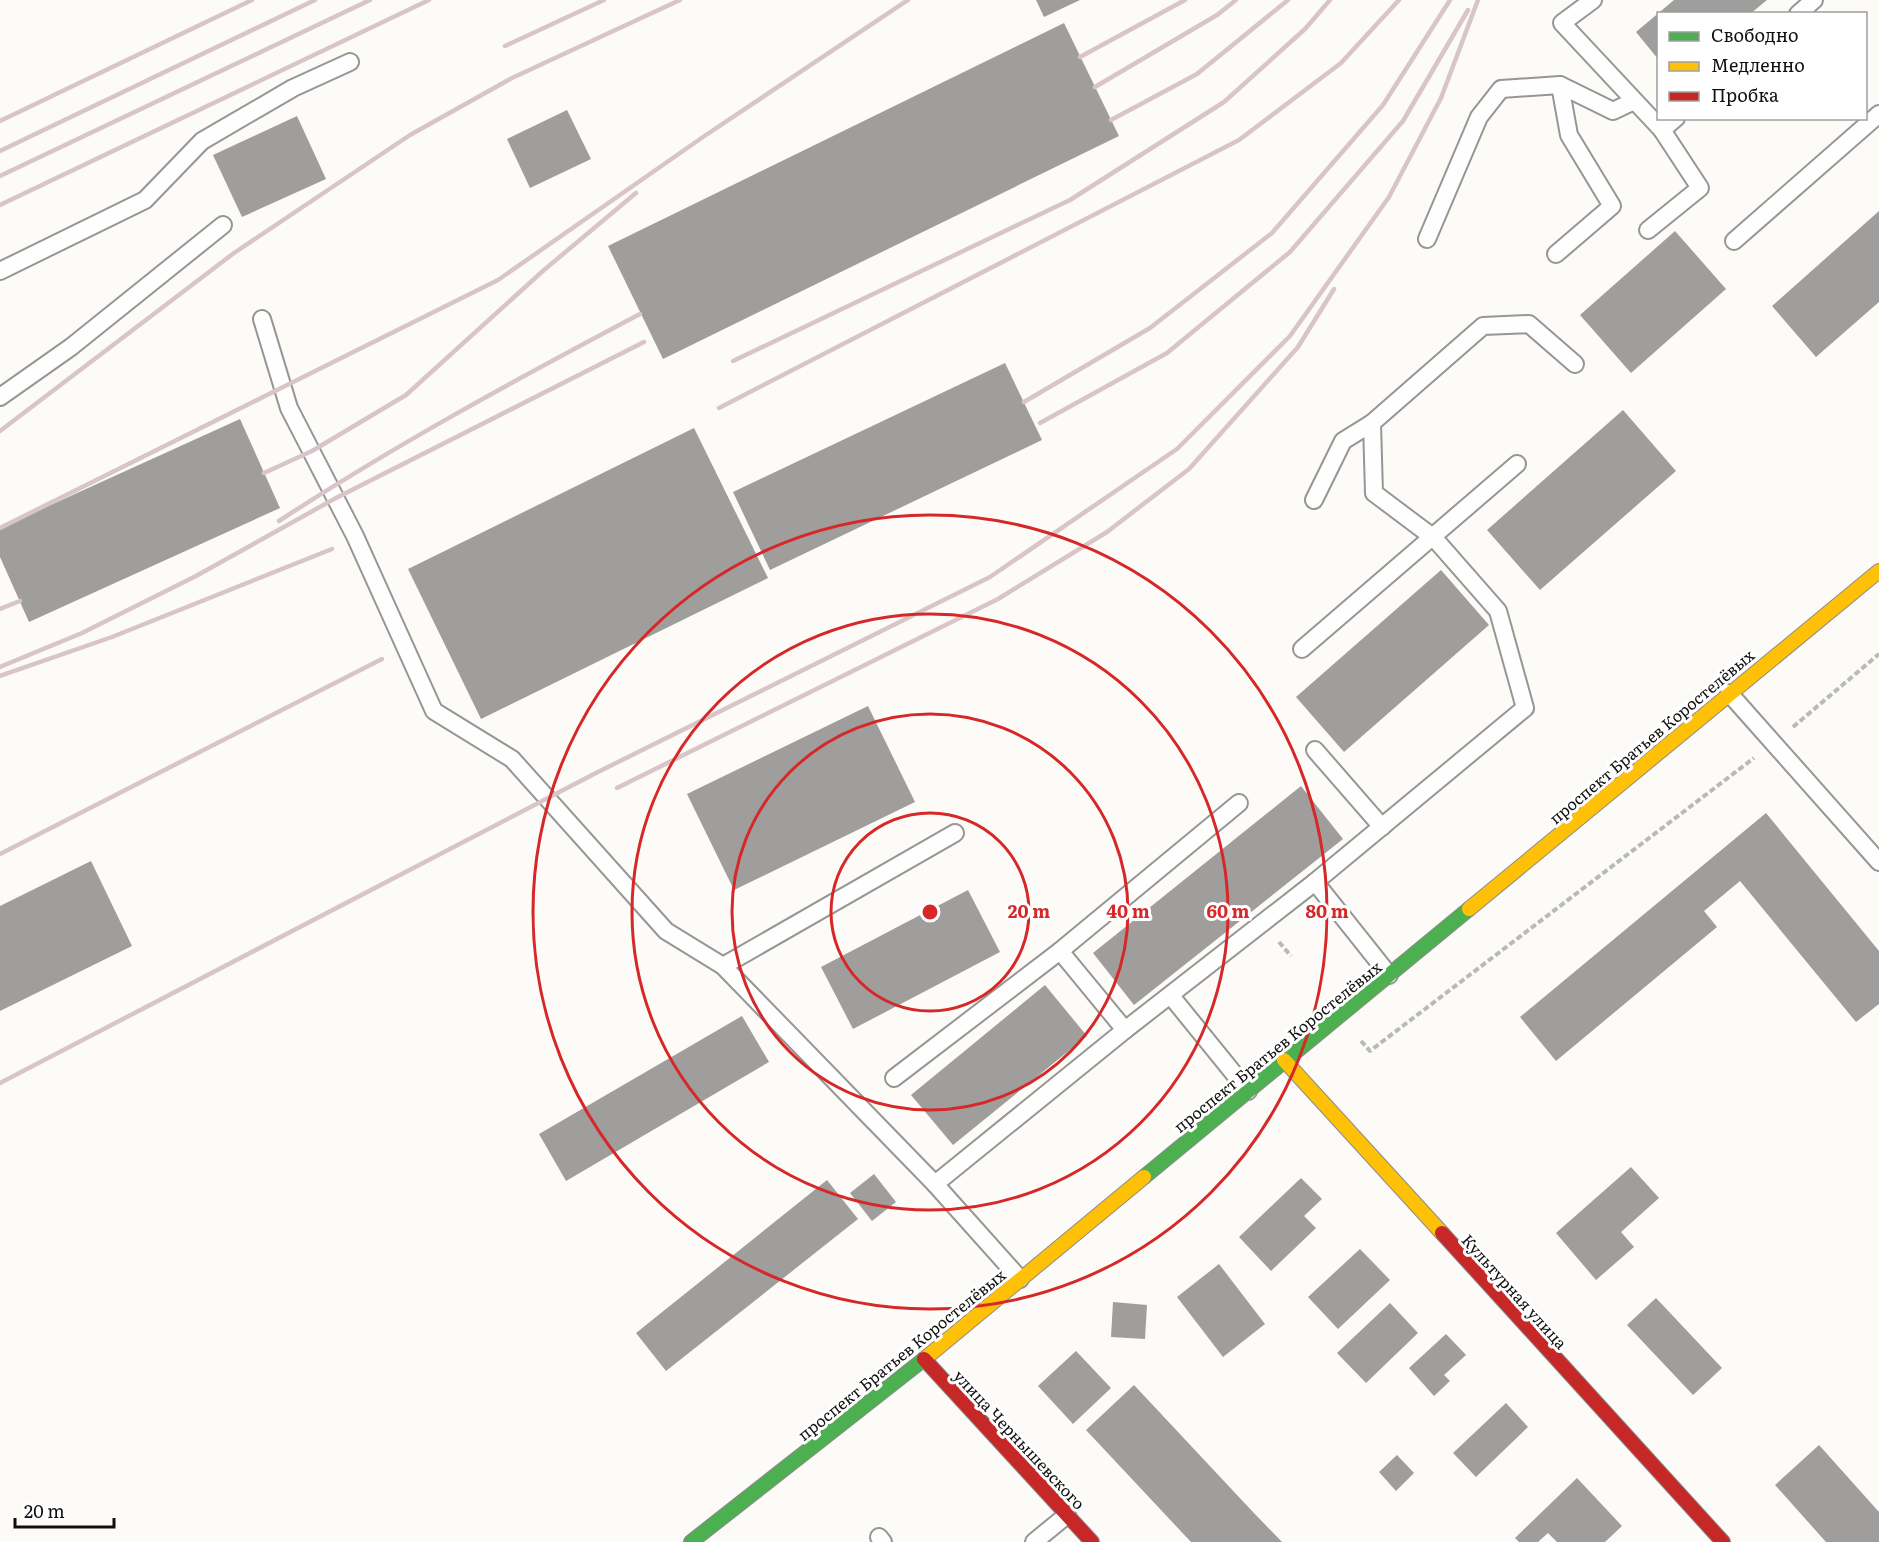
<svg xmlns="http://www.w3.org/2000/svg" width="1879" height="1542" font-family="Literata,serif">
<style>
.building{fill:#a09e9c}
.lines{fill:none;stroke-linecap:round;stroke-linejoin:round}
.lane-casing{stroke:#969694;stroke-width:20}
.fast-casing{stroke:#8d8c8b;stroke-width:16}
.slow-casing{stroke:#8d8c8b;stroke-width:16}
.jam-casing{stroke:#8d8c8b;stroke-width:16}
.path{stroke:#b9b9b8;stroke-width:4;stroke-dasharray:6 3;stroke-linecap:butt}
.lane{stroke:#fffefe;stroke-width:16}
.fast{stroke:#4caf50;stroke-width:14}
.slow{stroke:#ffc107;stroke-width:14}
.jam{stroke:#c62828;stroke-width:14}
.rail{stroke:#d9c5c8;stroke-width:4.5}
.ring{fill:none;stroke:#d62828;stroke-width:3}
.labels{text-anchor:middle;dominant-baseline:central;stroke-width:6;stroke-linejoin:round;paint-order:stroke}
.street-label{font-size:16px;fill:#101010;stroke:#fff}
.centre{fill:#d62828;stroke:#fff;stroke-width:3}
.ring-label{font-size:18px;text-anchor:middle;font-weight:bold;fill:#d62828;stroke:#fff;stroke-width:6;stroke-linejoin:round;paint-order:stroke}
</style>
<rect width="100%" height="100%" fill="#fcfbf7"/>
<!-- building -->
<g class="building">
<polygon points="1036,0 1080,0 1044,17"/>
<polygon points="1674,0 1767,0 1750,14 1658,14 1658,59 1636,32"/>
<polygon points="1064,23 1119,136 663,359 608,246"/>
<polygon points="567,110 591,159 530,188 507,139"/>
<polygon points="297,116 326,179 242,217 213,155"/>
<polygon points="1879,211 1879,302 1816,357 1772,306"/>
<polygon points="1675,231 1726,289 1631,373 1580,315"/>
<polygon points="1005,363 1042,440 770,570 733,492"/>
<polygon points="1623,410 1676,471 1540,590 1487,530"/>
<polygon points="240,419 280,508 29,622 0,557 0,528"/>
<polygon points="694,428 768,578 481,719 408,569"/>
<polygon points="1441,570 1489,625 1344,752 1296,697"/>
<polygon points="868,706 915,802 734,890 687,794"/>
<polygon points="1301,786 1343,839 1134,1005 1093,953"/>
<polygon points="1766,813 1879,951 1879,1004 1856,1022 1740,881 1704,911 1717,927 1556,1061 1520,1017"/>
<polygon points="91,861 132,946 0,1011 0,906"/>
<polygon points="968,890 1000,952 853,1029 821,967"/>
<polygon points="1045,985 1087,1036 953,1145 911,1095"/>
<polygon points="742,1016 769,1062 566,1181 539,1134"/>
<polygon points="1631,1167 1659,1198 1621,1232 1634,1247 1596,1280 1556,1233"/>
<polygon points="874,1174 896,1202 872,1221 850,1193"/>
<polygon points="1301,1178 1322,1199 1304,1216 1316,1228 1271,1271 1239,1237"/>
<polygon points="827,1180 858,1219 666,1371 636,1333"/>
<polygon points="1360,1249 1390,1280 1338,1329 1308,1297"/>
<polygon points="1219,1264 1265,1324 1223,1357 1177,1297"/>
<polygon points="1656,1298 1722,1368 1693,1395 1627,1325"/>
<polygon points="1113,1302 1147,1305 1145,1339 1111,1337"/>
<polygon points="1390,1303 1418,1333 1366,1383 1337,1353"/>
<polygon points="1446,1334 1466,1355 1444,1375 1450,1381 1434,1396 1409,1368"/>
<polygon points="1076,1351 1111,1388 1073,1424 1038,1386"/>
<polygon points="1134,1385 1252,1511 1282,1542 1191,1542 1145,1493 1086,1430"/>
<polygon points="1506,1403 1528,1427 1476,1477 1453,1453"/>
<polygon points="1819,1445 1879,1512 1879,1542 1826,1542 1775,1485"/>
<polygon points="1397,1455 1414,1473 1396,1491 1379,1472"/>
<polygon points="1577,1478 1622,1526 1605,1542 1557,1542 1548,1533 1538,1542 1519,1542 1515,1538"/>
</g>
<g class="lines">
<!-- lane casing -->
<g class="lane-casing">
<g id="lane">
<polyline points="1593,0 1562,23 1662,130 1676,118"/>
<polyline points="1798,14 1814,0"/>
<polyline points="1648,230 1700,188 1662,130"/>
<polyline points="1427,239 1479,117 1501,89 1560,85 1613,111 1634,101"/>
<polyline points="1734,241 1879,114"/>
<polyline points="1556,254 1612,206 1569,135 1560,85"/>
<polyline points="0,271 145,200 202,141 293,88 350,62"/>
<polyline points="262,319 289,408 355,536 434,711 512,759 666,931 723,966 935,1184 1020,1279"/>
<polyline points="0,397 71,347 223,225"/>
<polyline points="1314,500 1343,441 1372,423"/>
<polyline points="1302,649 1517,464"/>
<polyline points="1729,693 1879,862"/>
<polyline points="1315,750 1382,827"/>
<polyline points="1315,882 1389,975"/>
<polyline points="1060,951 1239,803"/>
<polyline points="723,966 955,833"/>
<polyline points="1171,996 1248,1091"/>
<polyline points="1125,1030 1315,882 1525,708 1498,611 1434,538 1374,493 1372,423 1483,326 1529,324 1575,364"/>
<polyline points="894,1078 1060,951 1125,1030 935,1184"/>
<polyline points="879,1537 883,1542"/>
<polyline points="1034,1542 1067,1515"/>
</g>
</g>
<!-- fast casing -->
<g class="fast-casing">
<g id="fast">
<polyline points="1144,1177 1469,909"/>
<polyline points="691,1542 928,1356"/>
</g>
</g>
<!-- slow casing -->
<g class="slow-casing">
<g id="slow">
<polyline points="1469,909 1879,571"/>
<polyline points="1284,1060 1442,1233"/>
<polyline points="928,1356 1144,1177"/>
</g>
</g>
<!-- jam casing -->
<g class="jam-casing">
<g id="jam">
<polyline points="1442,1233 1723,1542"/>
<polyline points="924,1359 1092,1542"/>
</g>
</g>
<!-- path -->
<g class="path">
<polyline points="1793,727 1879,654"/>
<polyline points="1279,942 1291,956"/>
<polyline points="1361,1041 1370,1051 1754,758"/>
</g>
<!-- lane -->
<use href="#lane" class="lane"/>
<!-- fast -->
<use href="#fast" class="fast"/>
<!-- slow -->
<use href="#slow" class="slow"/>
<!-- jam -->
<use href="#jam" class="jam"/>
<!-- rail -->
<g class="rail">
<polyline points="505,46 604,0"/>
<polyline points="1080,57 1185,0"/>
<polyline points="1095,87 1217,15 1236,0"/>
<polyline points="1111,120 1197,74 1288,0"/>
<polyline points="0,121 252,0"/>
<polyline points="0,151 315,0"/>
<polyline points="0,176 370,0"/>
<polyline points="0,205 429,0"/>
<polyline points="733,361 1070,200 1224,102 1305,29 1330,0"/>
<polyline points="1024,402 1150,328 1272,233 1383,105 1450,0"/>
<polyline points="719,408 1239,140 1341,63 1399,0"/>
<polyline points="1040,423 1167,353 1290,252 1403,121 1468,10"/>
<polyline points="0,431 234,253 410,135 512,78 680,0"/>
<polyline points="264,473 312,451 406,395 544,270 636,193"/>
<path d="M 279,521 C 395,445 517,379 640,314"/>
<polyline points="0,528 498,280 703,137 908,0"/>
<polyline points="0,609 20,601"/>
<polyline points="0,667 82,633 196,576 336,498 644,342"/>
<polyline points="0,676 112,637 332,549"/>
<polyline points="617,788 998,599 1107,532 1189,469 1298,347 1334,289"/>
<polyline points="0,854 382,659"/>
<polyline points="0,1083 596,773 990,577 1177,449 1290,336 1389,197 1441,98 1478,0"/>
</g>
</g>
<!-- distance rings -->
<g class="ring">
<circle cx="930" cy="912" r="99"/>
<circle cx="930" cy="912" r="198"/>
<circle cx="930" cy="912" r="298"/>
<circle cx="930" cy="912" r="397"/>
</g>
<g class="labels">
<!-- street labels -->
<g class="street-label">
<text transform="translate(1651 736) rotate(-40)">проспект Братьев Коростелёвых</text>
<text transform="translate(1277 1046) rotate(-39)">проспект Братьев Коростелёвых</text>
<text transform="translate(1515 1291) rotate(48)">Культурная улица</text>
<text transform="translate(901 1354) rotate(-39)">проспект Братьев Коростелёвых</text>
<text transform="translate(1020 1439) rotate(47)">улица Чернышевского</text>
</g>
</g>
<circle cx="930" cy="912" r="9" class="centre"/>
<g class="ring-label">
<text x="1029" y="918">20 m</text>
<text x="1128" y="918">40 m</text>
<text x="1228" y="918">60 m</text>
<text x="1327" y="918">80 m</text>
</g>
<!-- legend -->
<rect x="1657" y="12" width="210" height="108" fill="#ffffff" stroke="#9f9f9f" stroke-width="1.5"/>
<rect x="1669" y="32" width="30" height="9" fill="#4caf50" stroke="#9f9f9f" stroke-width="1.5"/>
<text x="1711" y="42" font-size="18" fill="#101010">Свободно</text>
<rect x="1669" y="62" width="30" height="9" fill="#ffc107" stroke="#9f9f9f" stroke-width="1.5"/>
<text x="1711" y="72" font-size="18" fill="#101010">Медленно</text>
<rect x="1669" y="92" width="30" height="9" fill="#c62828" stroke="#9f9f9f" stroke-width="1.5"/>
<text x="1711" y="102" font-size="18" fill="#101010">Пробка</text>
<!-- scale -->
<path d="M15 1518v9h99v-9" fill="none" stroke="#101010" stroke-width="3"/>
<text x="24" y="1518" font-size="18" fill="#101010" stroke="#ffffff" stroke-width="4.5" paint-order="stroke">20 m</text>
</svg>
